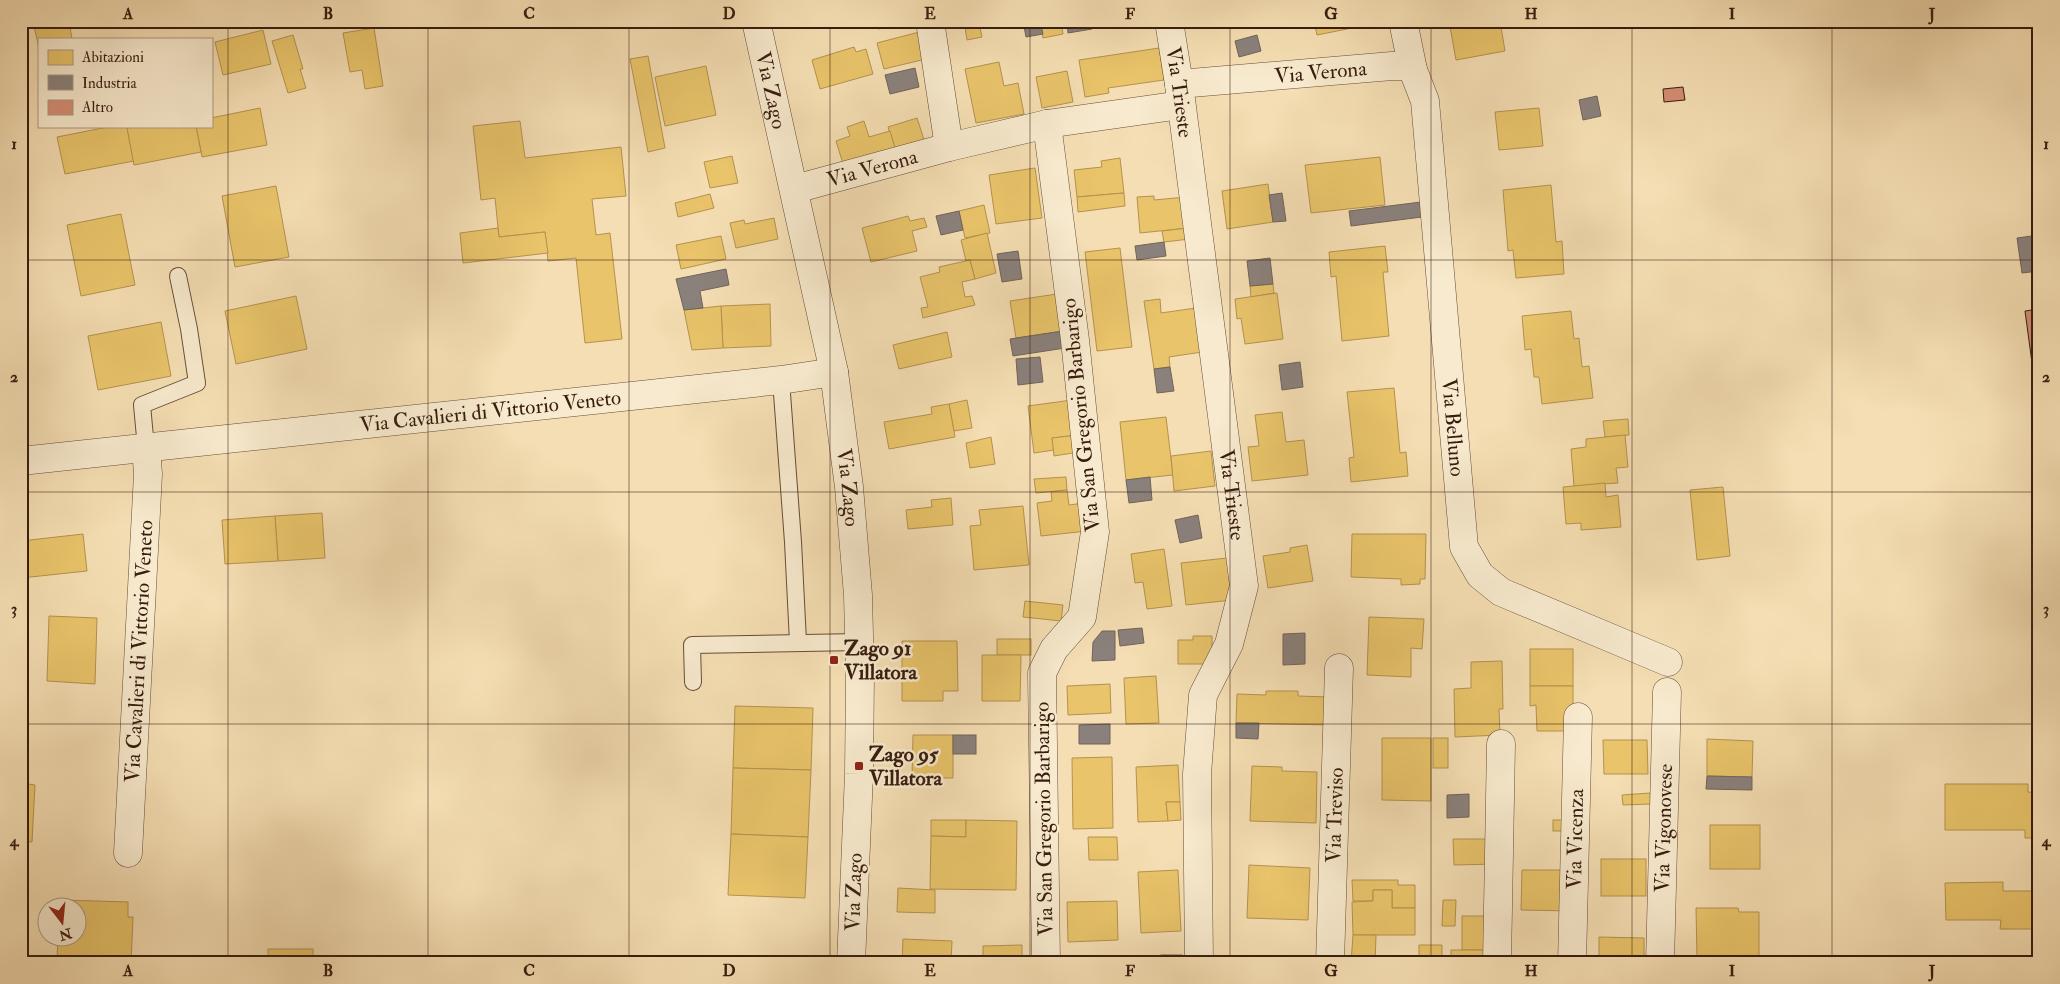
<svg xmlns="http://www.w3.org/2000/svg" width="2060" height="984" font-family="'IM FELL Double Pica',serif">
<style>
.homes{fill:#e9c46a;stroke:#b4924f}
.industry{fill:#8a817c;stroke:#71635b}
.building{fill:#d58d75;stroke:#371c0f}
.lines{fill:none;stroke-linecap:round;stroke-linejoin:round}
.service-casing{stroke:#664c38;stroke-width:18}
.minor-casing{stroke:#664c38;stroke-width:29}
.tertiary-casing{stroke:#664c38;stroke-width:29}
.service{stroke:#f8eace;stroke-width:16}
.minor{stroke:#f8eace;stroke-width:28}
.tertiary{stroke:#f8eace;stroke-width:28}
.grid{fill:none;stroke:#371c0f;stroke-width:1;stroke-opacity:0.55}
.poi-dot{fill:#8f2418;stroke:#f8eace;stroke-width:2}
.labels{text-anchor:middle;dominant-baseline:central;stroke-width:5;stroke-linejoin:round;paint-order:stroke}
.street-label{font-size:21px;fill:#371c0f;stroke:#f8eace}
.poi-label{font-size:21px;font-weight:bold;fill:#371c0f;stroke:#f8eace;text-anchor:start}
.neatline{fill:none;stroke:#371c0f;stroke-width:2}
.grid-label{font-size:16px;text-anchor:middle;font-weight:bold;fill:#371c0f}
</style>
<rect width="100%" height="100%" fill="#f5deb3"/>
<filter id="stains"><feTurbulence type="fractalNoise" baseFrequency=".004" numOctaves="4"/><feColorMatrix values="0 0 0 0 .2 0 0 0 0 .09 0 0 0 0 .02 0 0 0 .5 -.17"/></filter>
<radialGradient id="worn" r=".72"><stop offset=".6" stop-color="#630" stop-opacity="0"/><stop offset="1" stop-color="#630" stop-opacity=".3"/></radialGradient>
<!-- homes -->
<g class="homes">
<polygon points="69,21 72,39 39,39 39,48 33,22"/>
<polygon points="876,21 895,21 887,23 888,27 878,29"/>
<polygon points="964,21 988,21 979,23 982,37 967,40"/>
<polygon points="1040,21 1061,21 1063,34 1043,38"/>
<polygon points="1314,21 1350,21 1352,28 1317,35"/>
<polygon points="1350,21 1368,21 1368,25 1352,28"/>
<polygon points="1449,21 1500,21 1505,51 1456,60"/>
<polygon points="374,28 383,86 365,89 362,70 350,72 343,33"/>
<polygon points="263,30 271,64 223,75 215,42"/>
<polygon points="923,31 930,58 884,69 877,43"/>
<polygon points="293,35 303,69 300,69 306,88 288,93 272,41"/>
<polygon points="854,47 856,52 866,49 873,74 820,89 812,60"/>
<polygon points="1159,48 1164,80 1108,88 1109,93 1085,97 1079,60"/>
<polygon points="648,56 665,148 648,152 630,59"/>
<polygon points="999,62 1004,86 1018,83 1024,114 976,123 965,69"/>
<polygon points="706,66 716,115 665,126 655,77"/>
<polygon points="1067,71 1073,102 1042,108 1036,77"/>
<polygon points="260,108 267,145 202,157 196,126 211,126 211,118"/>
<polygon points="1539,108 1543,146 1499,150 1495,112"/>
<polygon points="917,118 927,149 898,158 888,127"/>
<polygon points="520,121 525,158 621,147 626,196 592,199 596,235 610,233 622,339 585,343 576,258 548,261 545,232 499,237 495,198 481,200 473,126"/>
<polygon points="864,121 869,137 890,131 896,151 844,167 836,141 850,136 847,127"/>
<polygon points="113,126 127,126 134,161 65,174 57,137"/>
<polygon points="136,126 196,126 201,152 134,165 127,128"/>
<polygon points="732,156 738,183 710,188 704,162"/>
<polygon points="1380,157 1385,205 1311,213 1305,165"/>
<polygon points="1120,158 1124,193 1077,197 1074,170 1102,167 1101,161"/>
<polygon points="1035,168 1042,218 996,224 989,175"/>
<polygon points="1268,184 1273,222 1227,229 1222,191"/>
<polygon points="1551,185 1556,242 1562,241 1564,274 1516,278 1513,250 1508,251 1503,190"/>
<polygon points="276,186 289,257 235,267 222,196"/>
<polygon points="1124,193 1125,206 1078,212 1077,197"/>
<polygon points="710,194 714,208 678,217 675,203"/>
<polygon points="1154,196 1154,200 1186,197 1188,228 1140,233 1137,197"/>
<polygon points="984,205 990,233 965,238 959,211"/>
<polygon points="121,214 135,285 81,296 67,225"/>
<polygon points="908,216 910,221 924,218 927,227 912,231 917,251 871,262 862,228"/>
<polygon points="774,218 778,239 736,248 730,223 744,220 745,224"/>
<polygon points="498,228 499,237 545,232 548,253 463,263 460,233"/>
<polygon points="1188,228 1190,239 1164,242 1162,231"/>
<polygon points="987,233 996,273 975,279 970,260 966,261 961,240"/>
<polygon points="721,236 726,259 681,269 676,245"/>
<polygon points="1385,246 1388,272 1383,272 1389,336 1342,341 1336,276 1331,277 1329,252"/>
<polygon points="1120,248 1132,347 1097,351 1085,252"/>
<polygon points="970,260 975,279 962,282 965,297 972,296 975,305 923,318 921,308 928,307 920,277 940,272 939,267"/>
<polygon points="1273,284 1274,293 1251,297 1250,286"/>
<polygon points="1277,293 1283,339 1245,344 1241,318 1237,319 1235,299"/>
<polygon points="1057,294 1063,331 1016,338 1010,301"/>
<polygon points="296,296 307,349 236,364 225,311"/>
<polygon points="1160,299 1161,313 1196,308 1202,352 1169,357 1170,367 1154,369 1144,301"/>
<polygon points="770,304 771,346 723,348 721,306"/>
<polygon points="721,306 723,348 692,350 684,310"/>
<polygon points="1571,311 1574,339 1579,338 1582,367 1589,366 1593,398 1542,404 1539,377 1534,377 1531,349 1525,350 1522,316"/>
<polygon points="161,322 171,376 98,390 88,336"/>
<polygon points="947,332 952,357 899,369 893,345"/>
<polygon points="1394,388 1400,453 1406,452 1408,476 1351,482 1349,458 1354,457 1347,392"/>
<polygon points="967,400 972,428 954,431 949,404"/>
<polygon points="1072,400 1077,435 1052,438 1054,450 1034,453 1028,406"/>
<polygon points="949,404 955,437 889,449 884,422 932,414 931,407"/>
<polygon points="1282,412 1286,442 1304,440 1308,475 1252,481 1248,447 1259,446 1255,415"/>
<polygon points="1166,417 1173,475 1126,480 1120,422"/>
<polygon points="1628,419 1629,435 1605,437 1603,421"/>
<polygon points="1077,435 1079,452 1054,456 1052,438"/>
<polygon points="1625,435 1628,467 1616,468 1618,483 1574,486 1571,449 1586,447 1586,439"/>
<polygon points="991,437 995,464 970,468 966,443"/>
<polygon points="1211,451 1215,486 1174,491 1171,456"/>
<polygon points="1066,477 1067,490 1036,493 1034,479"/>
<polygon points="1605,483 1606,497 1618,495 1621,527 1581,530 1581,523 1566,524 1563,487"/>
<polygon points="1723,487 1730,556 1697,560 1690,490"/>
<polygon points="1067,490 1069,505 1084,503 1087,531 1041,536 1037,503 1052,501 1051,492"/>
<polygon points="951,498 953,525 908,529 906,510 932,507 931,500"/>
<polygon points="1023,506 1029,565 974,570 970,526 981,525 979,510"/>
<polygon points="322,513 325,558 278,561 275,516"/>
<polygon points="275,516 278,561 225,564 222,520"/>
<polygon points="83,534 87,571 21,578 21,541"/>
<polygon points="1352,534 1426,534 1425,579 1420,579 1420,584 1401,585 1401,579 1351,577"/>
<polygon points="1307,545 1313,581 1268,588 1263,556 1290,552 1290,548"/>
<polygon points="1164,549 1172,606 1147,609 1143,582 1135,583 1131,554"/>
<polygon points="1227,558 1232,600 1186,605 1181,563"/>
<polygon points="1025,601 1063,605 1061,621 1023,617"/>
<polygon points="49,616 97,618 95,684 47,681"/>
<polygon points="1369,617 1424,619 1422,649 1411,648 1411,677 1367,675"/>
<polygon points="1193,636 1212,636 1212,664 1178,664 1178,640 1193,640"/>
<rect x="997" y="639" width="34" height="16"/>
<polygon points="902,641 957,641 958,691 943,691 943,701 902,701"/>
<rect x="1530" y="649" width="43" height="37"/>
<polygon points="982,655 1021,655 1020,701 982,701"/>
<polygon points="1502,661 1503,709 1499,709 1500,735 1455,737 1454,689 1471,688 1471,662"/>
<polygon points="1156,676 1159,723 1126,724 1124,678"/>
<polygon points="1110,684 1111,713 1068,715 1067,686"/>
<polygon points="1530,686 1573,686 1573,731 1537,731 1536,705 1530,706"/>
<polygon points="1266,691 1298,691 1298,696 1329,697 1328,725 1236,723 1237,694 1266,695"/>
<polygon points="735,706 813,708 811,770 733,768"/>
<polygon points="913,735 953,735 953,778 912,778"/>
<polygon points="1382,738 1431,738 1431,801 1382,800"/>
<rect x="1433" y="738" width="15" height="30"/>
<polygon points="1707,739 1753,741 1752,777 1707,776"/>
<polygon points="1603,740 1647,740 1648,774 1604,774"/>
<polygon points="1112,757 1113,828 1073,829 1072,758"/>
<polygon points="1178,765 1180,802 1166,802 1168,821 1138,822 1136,767"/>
<polygon points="1252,766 1282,767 1282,771 1317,772 1316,823 1250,821"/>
<polygon points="733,768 811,770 808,837 731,834"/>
<polygon points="21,783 35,785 32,842 21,841"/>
<polygon points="1945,784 2028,784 2028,792 2039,793 2039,838 2025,838 2025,830 1945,830"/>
<polygon points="1650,793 1651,804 1623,805 1622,795"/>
<polygon points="1166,802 1180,802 1181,820 1168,821"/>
<polygon points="931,820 966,820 966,837 931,836"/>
<polygon points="966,820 1017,821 1016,890 930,889 931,836 966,837"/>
<rect x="1553" y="820" width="23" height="11"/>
<rect x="1710" y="825" width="50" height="44"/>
<polygon points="731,834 808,837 805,898 728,895"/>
<polygon points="1088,837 1117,837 1118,860 1089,860"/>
<polygon points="1453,839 1496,839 1497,864 1454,865"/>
<rect x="1601" y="859" width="45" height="37"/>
<polygon points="1249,865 1310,868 1308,920 1247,918"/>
<polygon points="1178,870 1181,931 1141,933 1138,872"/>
<polygon points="1522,870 1571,870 1571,911 1521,910"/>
<polygon points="1352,880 1398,880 1398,885 1415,885 1415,908 1392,908 1392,890 1373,890 1373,901 1353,901"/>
<polygon points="2003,882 2003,891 2039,891 2039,929 2000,929 2001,920 1946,920 1945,883"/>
<polygon points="898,888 935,890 935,913 897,912"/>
<polygon points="1373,890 1392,890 1392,908 1415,908 1415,935 1353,935 1352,902 1373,901"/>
<polygon points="63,900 128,902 128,917 133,917 131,962 57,959 58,936 78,936 78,906 63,906"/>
<polygon points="1443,900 1456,900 1455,926 1442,926"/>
<polygon points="1117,901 1118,940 1068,942 1067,902"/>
<polygon points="1696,908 1738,908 1739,912 1759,912 1759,958 1697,958"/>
<rect x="1462" y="916" width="25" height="34"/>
<polygon points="1353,935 1376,935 1375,963 1351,963"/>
<polygon points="1599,937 1644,938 1644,963 1599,963"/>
<polygon points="903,939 952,941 951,963 902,963"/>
<polygon points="1022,945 1022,963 983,963 983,946"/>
<polygon points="1419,945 1442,945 1442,963 1411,963 1411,958 1419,958"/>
<rect x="268" y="949" width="45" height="14"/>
<rect x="1451" y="950" width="36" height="13"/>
<polygon points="1861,958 1861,963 1812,963 1812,960"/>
</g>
<!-- industry -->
<g class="industry">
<polygon points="1023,21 1040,21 1043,34 1026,37"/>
<polygon points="1067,21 1091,21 1092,29 1068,33"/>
<polygon points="1257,35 1261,51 1239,57 1235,41"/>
<polygon points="915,68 919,87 890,94 885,75"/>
<polygon points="1597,96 1601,116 1583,120 1579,100"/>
<polygon points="1282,193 1286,221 1273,222 1269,195"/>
<polygon points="1421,202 1422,217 1351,226 1349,211"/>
<polygon points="959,211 963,230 941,235 936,216"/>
<polygon points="2039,235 2039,271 2022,273 2017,238"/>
<polygon points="1164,242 1166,256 1137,260 1135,246"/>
<polygon points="1018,251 1022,279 1002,282 997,254"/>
<polygon points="1270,258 1273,284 1250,286 1247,261"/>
<polygon points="726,269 729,285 700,291 703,308 684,310 676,279"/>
<polygon points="1063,331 1065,348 1013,356 1010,339"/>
<polygon points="1040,357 1043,382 1018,385 1016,359"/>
<polygon points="1300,362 1303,387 1282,390 1279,365"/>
<polygon points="1170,367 1174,391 1157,393 1154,369"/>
<polygon points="1150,477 1152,500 1129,503 1126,480"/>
<polygon points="1198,515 1202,538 1180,543 1175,520"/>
<polygon points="1142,628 1144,643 1120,646 1118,630"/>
<polygon points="1102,631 1115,631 1115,660 1092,661 1093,642"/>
<polygon points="1305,633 1305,664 1283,665 1283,634"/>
<polygon points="1236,723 1259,723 1258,739 1236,738"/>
<polygon points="1110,724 1110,744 1079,744 1079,725"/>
<rect x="953" y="735" width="23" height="19"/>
<polygon points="1707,776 1752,777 1752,790 1706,789"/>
<polygon points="1469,794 1469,817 1447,818 1447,795"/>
<rect x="1161" y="955" width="21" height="8"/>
</g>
<!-- building -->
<g class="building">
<polygon points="1683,87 1685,100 1664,102 1663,89"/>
<polygon points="2039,309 2039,362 2032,363 2025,311"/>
</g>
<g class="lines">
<!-- service casing -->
<g class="service-casing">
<g id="service">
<polyline points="781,380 793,542 798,642"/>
<polyline points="146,448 142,405 197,383 189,329 178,276"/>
<polyline points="693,682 692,645 859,642"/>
</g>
</g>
<!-- minor casing -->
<g class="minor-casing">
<g id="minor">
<polyline points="930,21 949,147"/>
<path id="s1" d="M 1169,21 L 1179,84 L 1244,586 L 1229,644 L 1203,695 L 1197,774 L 1199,963"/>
<path id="s2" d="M 1413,70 L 1425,101 L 1464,547 L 1480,575 L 1501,592 L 1668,662"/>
<path id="s3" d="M 1179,84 L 1392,66 L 1404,66 L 1413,70 L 1403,21"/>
<path id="s4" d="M 795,189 L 949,147 L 1047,124 L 1181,105"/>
<path id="s5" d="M 21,461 L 781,380 L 834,372"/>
<path id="s6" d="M 128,853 L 148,474 L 146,448"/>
<polyline points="1046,963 1042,673 1054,649 1082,617 1095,532 1075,340 1047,124"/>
<path id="s7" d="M 1330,963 L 1339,668"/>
<polyline points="1497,963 1501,744"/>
<path id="s8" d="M 1572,963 L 1578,717"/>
<path id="s9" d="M 1660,963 L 1667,692"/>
</g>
</g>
<!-- tertiary casing -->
<g class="tertiary-casing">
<g id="tertiary">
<path id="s10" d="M 756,21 L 834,372 L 849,487 L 858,595 L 860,676 L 859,774 L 851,963"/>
</g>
</g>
<!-- service -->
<use href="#service" class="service"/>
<!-- minor -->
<use href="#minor" class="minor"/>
<!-- tertiary -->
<use href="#tertiary" class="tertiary"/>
</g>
<!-- grid -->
<path class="grid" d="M 228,21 L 228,963M 428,21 L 428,963M 629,21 L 629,963M 830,21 L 830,963M 1030,21 L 1030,963M 1230,21 L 1230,963M 1431,21 L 1431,963M 1632,21 L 1632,963M 1832,21 L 1832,963M 21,260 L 2039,260M 21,492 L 2039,492M 21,724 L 2039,724"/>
<!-- markers -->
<g class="poi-dot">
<rect x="829" y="655" width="10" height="10" rx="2.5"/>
<rect x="854" y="761" width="10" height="10" rx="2.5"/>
</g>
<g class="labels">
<!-- street labels -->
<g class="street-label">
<text stroke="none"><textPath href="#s3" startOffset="142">Via Verona</textPath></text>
<text stroke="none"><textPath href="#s10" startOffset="71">Via Zago</textPath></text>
<text stroke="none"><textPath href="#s1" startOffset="72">Via Trieste</textPath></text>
<text stroke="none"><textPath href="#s4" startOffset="80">Via Verona</textPath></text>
<text stroke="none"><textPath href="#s5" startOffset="472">Via Cavalieri di Vittorio Veneto</textPath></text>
<text transform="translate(1081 415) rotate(-96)">Via San Gregorio Barbarigo</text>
<text stroke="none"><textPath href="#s2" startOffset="361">Via Belluno</textPath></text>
<text stroke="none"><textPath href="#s10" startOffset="476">Via Zago</textPath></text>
<text stroke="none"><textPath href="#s1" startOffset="478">Via Trieste</textPath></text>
<text stroke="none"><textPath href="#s6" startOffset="202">Via Cavalieri di Vittorio Veneto</textPath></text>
<text stroke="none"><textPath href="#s7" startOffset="148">Via Treviso</textPath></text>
<text transform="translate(1044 819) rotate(-91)">Via San Gregorio Barbarigo</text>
<text stroke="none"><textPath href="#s9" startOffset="135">Via Vigonovese</textPath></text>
<text stroke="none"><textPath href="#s8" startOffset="124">Via Vicenza</textPath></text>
<text transform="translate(854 892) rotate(-88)">Via Zago</text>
</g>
<!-- poi labels -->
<g class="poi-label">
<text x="844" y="648">Zago 91<tspan x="844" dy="24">Villatora</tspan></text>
<text x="869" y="754">Zago 95<tspan x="869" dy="24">Villatora</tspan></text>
</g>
</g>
<!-- margin -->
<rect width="2060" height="984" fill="none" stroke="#f5deb3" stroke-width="55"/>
<!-- legend -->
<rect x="38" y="38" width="175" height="90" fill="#f8eace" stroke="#ab9882"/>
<rect x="48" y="50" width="25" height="15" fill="#e9c46a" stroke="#ab9882"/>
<text x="82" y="62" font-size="15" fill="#371c0f">Abitazioni</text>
<rect x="48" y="75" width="25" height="15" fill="#8a817c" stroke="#ab9882"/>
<text x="82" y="88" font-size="15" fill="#371c0f">Industria</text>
<rect x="48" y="100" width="25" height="15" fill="#d58d75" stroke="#ab9882"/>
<text x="82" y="112" font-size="15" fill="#371c0f">Altro</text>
<!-- north arrow -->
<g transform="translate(62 922) rotate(164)"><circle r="24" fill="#f8eace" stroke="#ab9882"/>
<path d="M0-4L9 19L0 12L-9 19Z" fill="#8f2418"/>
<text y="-8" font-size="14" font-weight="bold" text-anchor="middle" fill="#371c0f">N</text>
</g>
<rect x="28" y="28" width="2004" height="928" class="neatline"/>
<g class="grid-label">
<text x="128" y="19">A</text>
<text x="328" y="19">B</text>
<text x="529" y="19">C</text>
<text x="729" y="19">D</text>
<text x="930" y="19">E</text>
<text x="1130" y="19">F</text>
<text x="1331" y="19">G</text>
<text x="1531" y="19">H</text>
<text x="1732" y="19">I</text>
<text x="1932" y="19">J</text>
<text x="14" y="149">1</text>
<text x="2046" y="149">1</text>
<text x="14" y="382">2</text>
<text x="2046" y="382">2</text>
<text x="14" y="614">3</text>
<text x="2046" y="614">3</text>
<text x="14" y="846">4</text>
<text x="2046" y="846">4</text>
<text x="128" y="976">A</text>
<text x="328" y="976">B</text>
<text x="529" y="976">C</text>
<text x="729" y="976">D</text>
<text x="930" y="976">E</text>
<text x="1130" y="976">F</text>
<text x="1331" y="976">G</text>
<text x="1531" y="976">H</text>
<text x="1732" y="976">I</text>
<text x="1932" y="976">J</text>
</g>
<rect width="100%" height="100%" filter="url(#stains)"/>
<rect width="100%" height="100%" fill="url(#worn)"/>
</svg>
